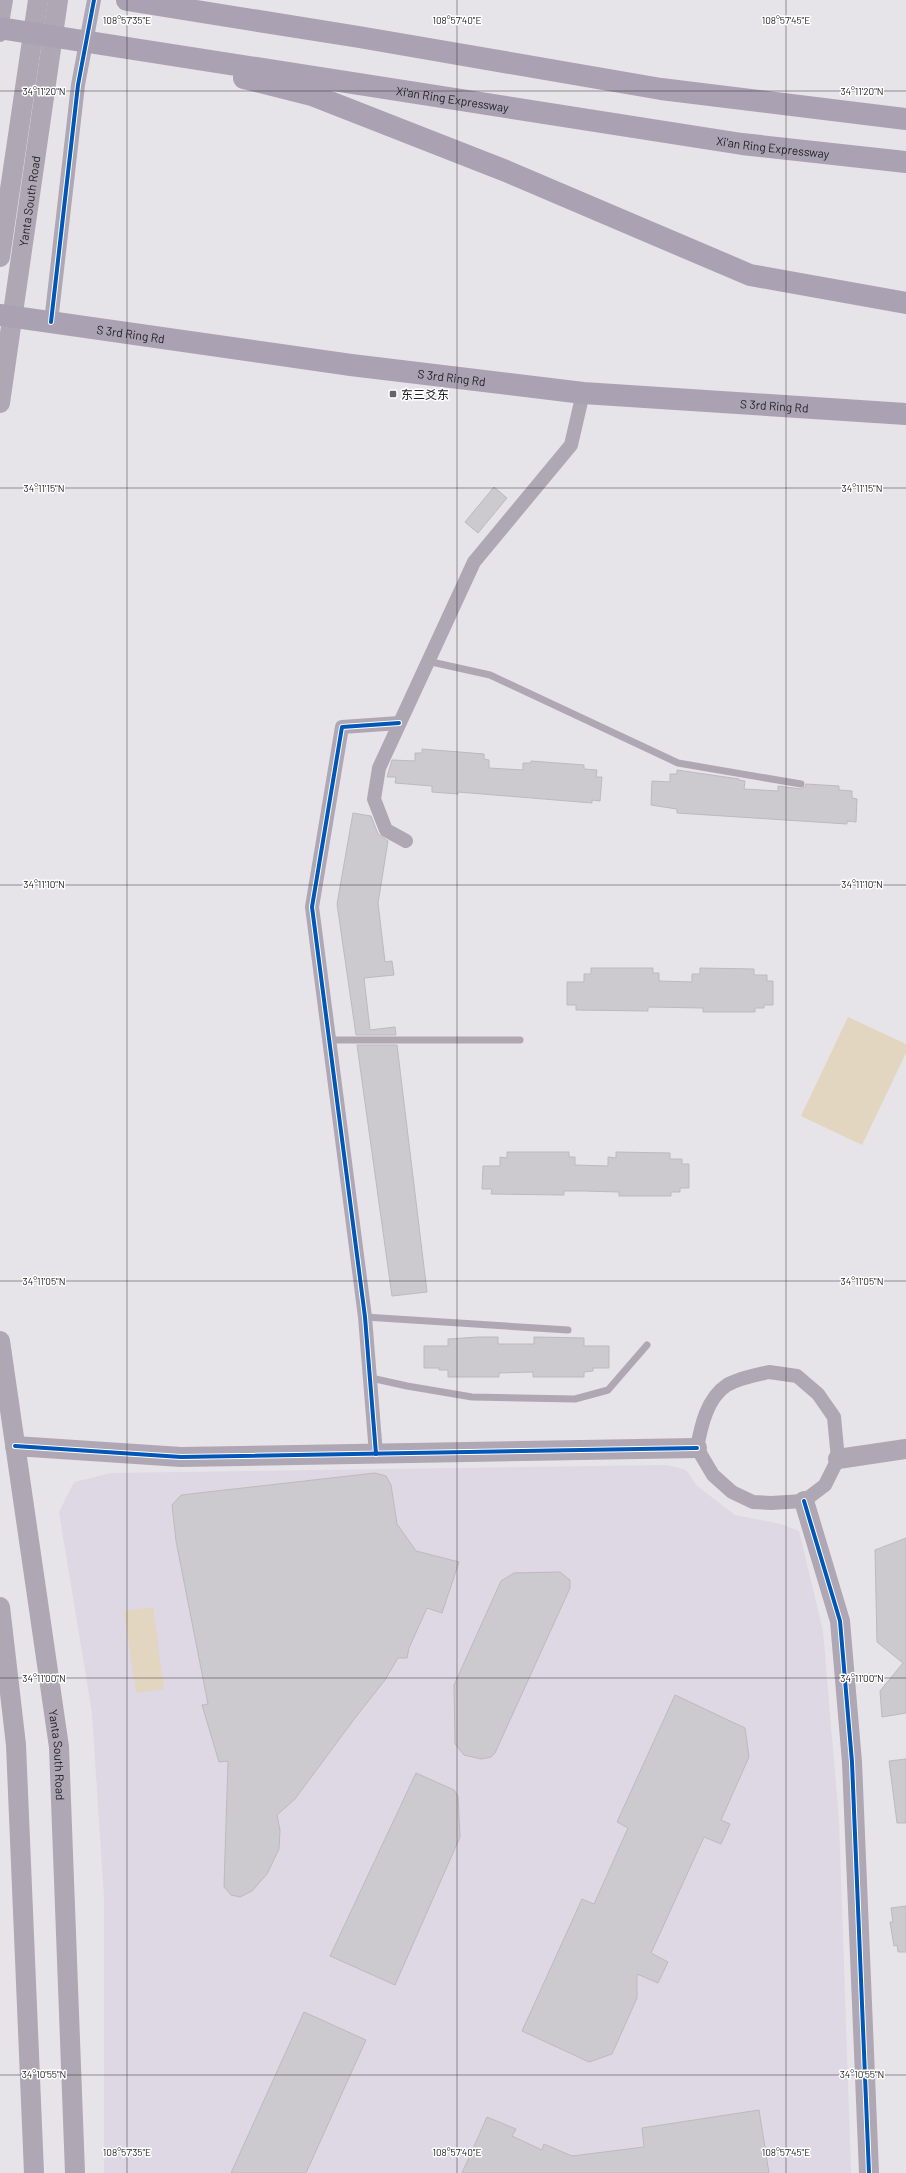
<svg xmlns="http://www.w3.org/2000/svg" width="906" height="2173" font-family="Barlow,'Noto Sans SC',sans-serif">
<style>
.built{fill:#ded7e4}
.green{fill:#e3d6c1}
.building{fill:#cccacf;stroke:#bcbabf}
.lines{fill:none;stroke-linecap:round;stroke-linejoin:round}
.lane{stroke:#afa8b4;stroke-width:7}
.street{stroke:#afa8b4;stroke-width:14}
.secondary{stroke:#afa7b3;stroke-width:20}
.highway{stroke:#aaa2b2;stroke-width:22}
.cycleway-casing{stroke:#fff;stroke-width:6}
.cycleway{stroke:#0057b8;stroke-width:4}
.ticks{fill:none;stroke:#232125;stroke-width:1;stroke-opacity:0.45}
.poi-dot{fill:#67656a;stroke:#fff;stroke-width:1.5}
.labels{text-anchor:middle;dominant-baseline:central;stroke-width:3;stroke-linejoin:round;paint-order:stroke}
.street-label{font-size:12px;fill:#232125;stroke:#fff}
.poi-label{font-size:12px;fill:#232125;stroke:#fff;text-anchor:start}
.ticks-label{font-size:10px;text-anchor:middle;fill:#232125;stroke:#fff;stroke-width:3;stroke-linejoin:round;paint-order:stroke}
</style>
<rect width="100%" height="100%" fill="#e6e3e9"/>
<!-- built -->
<polygon class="built" points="667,1465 686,1470 697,1486 735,1515 781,1524 799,1531 823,1631 839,1821 851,2173 104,2173 104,1898 92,1713 59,1512 74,1482 111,1473"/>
<!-- green -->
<g class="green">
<polygon points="848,1017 906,1044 906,1053 862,1145 801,1116"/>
<polygon points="153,1607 164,1689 136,1693 124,1611"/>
</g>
<!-- building -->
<g class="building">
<polygon points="494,487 507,498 478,533 465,522"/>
<polygon points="422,749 484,754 484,759 489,760 489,768 523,770 523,763 531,763 531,761 584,765 584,769 597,770 596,777 602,777 600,801 592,800 592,803 458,792 458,794 432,792 432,786 395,783 396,777 387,777 392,760 415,761 415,753 422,753"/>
<polygon points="677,770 739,779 739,780 745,781 744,789 778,791 778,786 801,789 805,787 806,784 839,786 839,790 852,791 852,798 857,799 856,822 847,821 847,824 677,813 677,809 651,805 652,781 670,782 670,774 677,774"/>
<polygon points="353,813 371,816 378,834 388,841 378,903 385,962 392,961 394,975 364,978 370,1030 395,1027 396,1035 356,1035 337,904"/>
<polygon points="591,968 653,968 653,973 659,973 659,981 692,982 692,974 700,974 700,968 754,969 754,975 767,975 767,981 773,981 773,1005 764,1005 764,1008 755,1008 755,1012 703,1012 703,1008 648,1007 648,1011 576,1010 576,1005 567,1005 567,982 584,982 584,974 591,974"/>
<polygon points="357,1045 397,1045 427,1292 392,1296"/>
<polygon points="507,1152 569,1152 569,1157 575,1157 575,1165 608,1166 608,1157 616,1158 616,1152 670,1153 670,1159 682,1159 682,1164 689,1164 689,1188 680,1188 680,1192 671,1192 671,1196 619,1196 619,1192 583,1191 564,1191 564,1195 491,1194 492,1189 482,1189 483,1166 500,1166 500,1157 507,1158"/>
<polygon points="478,1337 498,1337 498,1344 534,1344 534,1337 584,1338 584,1346 609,1346 609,1368 593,1368 593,1371 584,1372 584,1377 533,1377 533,1372 499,1373 499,1377 448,1377 448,1370 439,1370 439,1368 424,1368 424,1346 448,1346 448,1339"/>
<polygon points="375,1473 386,1476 391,1485 397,1524 416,1551 459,1562 442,1613 427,1608 409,1648 407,1658 398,1658 385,1680 355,1718 295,1799 277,1815 280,1830 279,1849 267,1874 252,1891 240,1897 231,1895 224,1887 228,1761 219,1762 202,1705 208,1704 176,1541 172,1505 181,1495"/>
<polygon points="906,1538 906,1713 882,1717 880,1691 903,1663 877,1642 875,1550"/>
<polygon points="560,1572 570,1580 570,1588 495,1753 491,1757 481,1759 464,1755 455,1744 454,1685 501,1581 514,1573"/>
<polygon points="675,1695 745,1728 749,1757 721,1820 730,1824 721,1844 704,1837 651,1953 668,1962 658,1983 637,1974 637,1998 612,2054 589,2062 522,2031 582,1899 594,1904 628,1828 617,1822"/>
<polygon points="906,1759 906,1823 897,1823 889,1761"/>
<polygon points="416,1773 454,1790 458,1796 460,1837 395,1985 330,1956"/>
<polygon points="906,1906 906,1952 898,1952 897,1945 894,1946 890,1922 893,1922 891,1908"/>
<polygon points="304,2012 366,2040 306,2173 231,2173"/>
<polygon points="759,2110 769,2173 462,2173 487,2117 516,2129 512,2136 542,2150 544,2144 572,2156 644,2147 642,2128"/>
</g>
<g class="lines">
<!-- lane -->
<g class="lane">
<polyline points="427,661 490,675 678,763 801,784"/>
<polyline points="330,1040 520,1040"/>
<polyline points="365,1317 568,1330"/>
<polyline points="371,1378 407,1386 472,1397 575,1399 608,1390 647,1345"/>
</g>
<!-- street -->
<g class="street">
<polyline points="0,35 6,0"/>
<polyline points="51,322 78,85 94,0"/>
<polyline points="406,841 386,830 374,799 379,768 474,562 571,445 583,393"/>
<path d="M 769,1372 L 797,1376 L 818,1394 L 834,1417 L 838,1459 L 825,1485 L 804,1501 L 771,1503 L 753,1502 L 732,1492 L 713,1475 L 697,1448 C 701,1426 707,1398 727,1385 C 739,1378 756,1375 769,1372 Z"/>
<polyline points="376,1454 365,1317 312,907 342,727 399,723"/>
</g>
<!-- secondary -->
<g class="secondary">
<polyline points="0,257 38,0"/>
<path id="s1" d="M 0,403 L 58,0"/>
<path id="s2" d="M 0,1341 L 59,1747 L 75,2173"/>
<polyline points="15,1446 181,1457 697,1448"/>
<polyline points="838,1459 906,1449"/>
<polyline points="804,1501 840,1621 852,1762 869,2173"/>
<polyline points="0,1607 16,1745 34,2173"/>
</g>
<!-- highway -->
<g class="highway">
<polyline points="127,0 359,37 661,89 906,119"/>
<path id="s3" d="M 0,28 L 742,144 L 906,162"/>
<polyline points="244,78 312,95 506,171 750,275 906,303"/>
<path id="s4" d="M 0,315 L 351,365 L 583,393 L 906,414"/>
</g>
<!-- cycleway casing -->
<g class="cycleway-casing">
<g id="cycleway">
<polyline points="51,322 78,85 94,0"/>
<polyline points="15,1446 181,1457 697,1448"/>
<polyline points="376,1454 365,1317 312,907 342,727 399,723"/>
<polyline points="804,1501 840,1621 852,1762 869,2173"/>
</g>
</g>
<!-- cycleway -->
<use href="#cycleway" class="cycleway"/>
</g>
<!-- ticks -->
<path class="ticks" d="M 127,0 L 127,2173M 457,0 L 457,2173M 786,0 L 786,2173M 0,91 L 906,91M 0,488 L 906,488M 0,885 L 906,885M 0,1281 L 906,1281M 0,1678 L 906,1678M 0,2075 L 906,2075"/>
<!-- markers -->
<rect class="poi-dot" x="389" y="390" width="8" height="8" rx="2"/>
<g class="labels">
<!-- street labels -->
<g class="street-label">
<text stroke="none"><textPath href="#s3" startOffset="458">Xi'an Ring Expressway</textPath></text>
<text stroke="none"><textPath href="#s3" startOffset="782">Xi'an Ring Expressway</textPath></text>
<text stroke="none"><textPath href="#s1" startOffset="204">Yanta South Road</textPath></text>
<text stroke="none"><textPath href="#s4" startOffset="132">S 3rd Ring Rd</textPath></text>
<text stroke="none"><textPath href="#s4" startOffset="456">S 3rd Ring Rd</textPath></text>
<text stroke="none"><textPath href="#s4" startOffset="780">S 3rd Ring Rd</textPath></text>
<text stroke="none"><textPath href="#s2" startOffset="418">Yanta South Road</textPath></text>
</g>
<!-- poi labels -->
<g class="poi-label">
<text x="401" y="394">东三爻东</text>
</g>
</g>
<g class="ticks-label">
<text x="127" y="24">108°57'35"E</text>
<text x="457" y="24">108°57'40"E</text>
<text x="786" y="24">108°57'45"E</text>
<text x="44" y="95">34°11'20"N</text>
<text x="862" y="95">34°11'20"N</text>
<text x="44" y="492">34°11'15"N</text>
<text x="862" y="492">34°11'15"N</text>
<text x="44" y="888">34°11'10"N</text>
<text x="862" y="888">34°11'10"N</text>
<text x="44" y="1285">34°11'05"N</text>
<text x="862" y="1285">34°11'05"N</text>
<text x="44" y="1682">34°11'00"N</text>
<text x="862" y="1682">34°11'00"N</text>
<text x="44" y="2078">34°10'55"N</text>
<text x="862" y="2078">34°10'55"N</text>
<text x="127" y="2156">108°57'35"E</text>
<text x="457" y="2156">108°57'40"E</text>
<text x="786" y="2156">108°57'45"E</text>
</g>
</svg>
